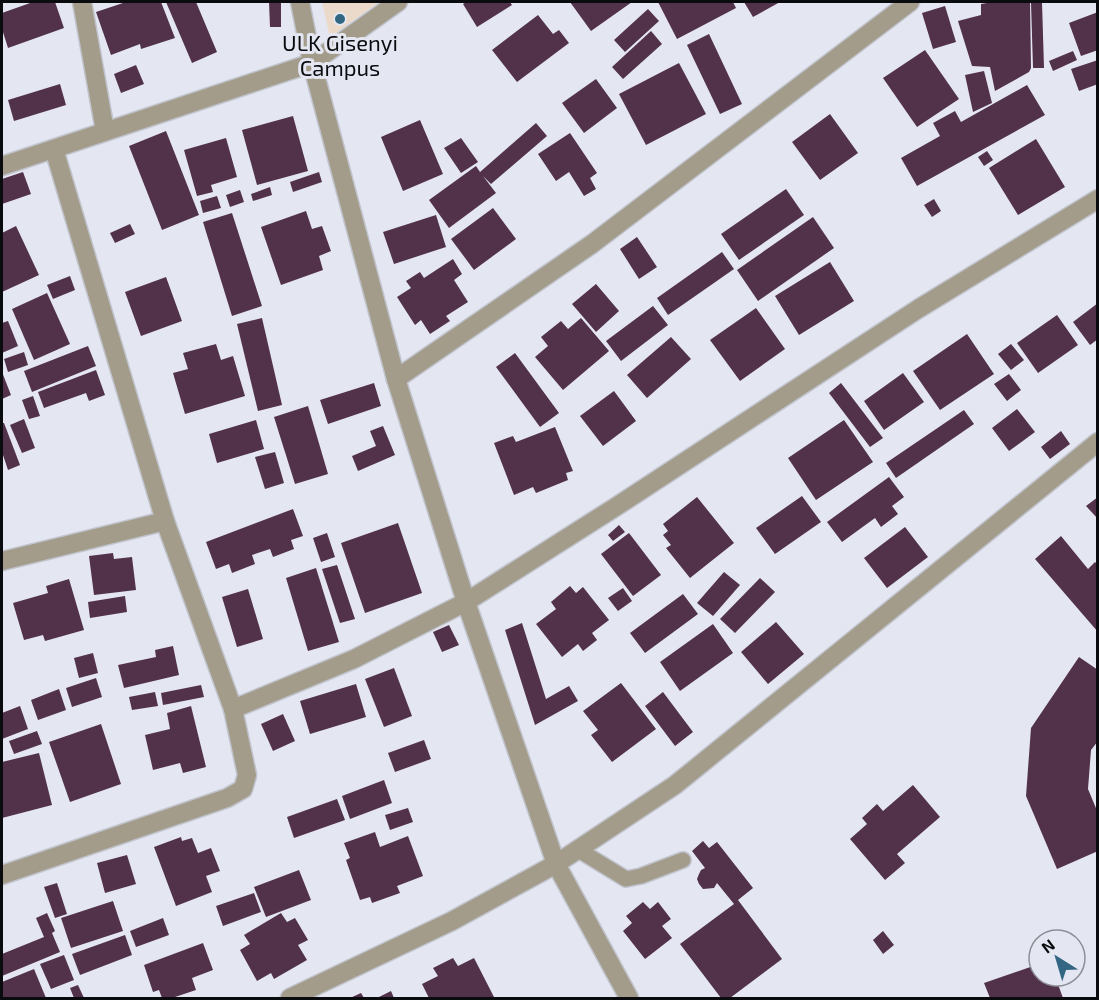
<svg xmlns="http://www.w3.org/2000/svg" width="1099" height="1000" font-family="'Exo 2',sans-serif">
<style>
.education{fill:#ebdac9}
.building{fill:#52314a}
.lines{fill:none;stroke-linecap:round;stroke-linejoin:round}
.lane-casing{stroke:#c1c4cd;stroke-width:18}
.street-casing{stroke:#c1c4cd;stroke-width:21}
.lane{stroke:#a39c8a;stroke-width:15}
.street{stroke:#a39c8a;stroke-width:18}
.poi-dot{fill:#326683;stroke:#e4e7f1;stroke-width:2}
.labels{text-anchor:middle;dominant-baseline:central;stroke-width:6;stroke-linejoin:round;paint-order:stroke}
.poi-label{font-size:22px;fill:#0a0b0e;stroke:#e4e7f1}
</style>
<rect width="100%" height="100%" fill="#e4e7f1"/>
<!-- education -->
<polygon class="education" points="322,2 379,2 330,37"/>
<!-- building -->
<g class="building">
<polygon points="33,2 55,2 64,28 8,48 2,29 2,13"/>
<polygon points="126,2 161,2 175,38 141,49 140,44 111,55 96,12"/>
<polygon points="166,2 196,2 217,52 192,63"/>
<polygon points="269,2 281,2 281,27 270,27"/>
<polygon points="466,2 510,2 512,5 477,27 463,4"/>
<polygon points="570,2 632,2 591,31"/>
<polygon points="658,2 733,2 736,8 677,39"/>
<polygon points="744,2 780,2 753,17"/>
<polygon points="993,2 1030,2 1031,68 1029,72 995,91 990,67 972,66 958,21 981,15 981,4"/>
<polygon points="1031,2 1042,2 1044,68 1033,68"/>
<polygon points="945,6 956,42 933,49 922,13"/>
<polygon points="648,9 659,21 625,52 614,40"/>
<polygon points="1098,12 1098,50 1081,56 1069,23"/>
<polygon points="538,15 553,34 559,30 569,43 517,82 492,50"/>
<polygon points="651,31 662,44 623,79 612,67"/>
<polygon points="709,34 742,104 720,114 687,45"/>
<polygon points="925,50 959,99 917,127 883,78"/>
<polygon points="1073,51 1077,60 1053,71 1049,61"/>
<polygon points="1098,60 1098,84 1079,91 1071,69"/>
<polygon points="679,63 706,114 646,145 619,94"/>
<polygon points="136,65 144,84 121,93 114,74"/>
<polygon points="984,71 992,103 973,112 965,75"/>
<polygon points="596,79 617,108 584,133 562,103"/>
<polygon points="60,84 66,105 14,121 8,100"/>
<polygon points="1027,85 1045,115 917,186 901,158 940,136 933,123 955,111 961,122"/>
<polygon points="830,114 858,153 820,180 792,142"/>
<polygon points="293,116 308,171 257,185 242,130"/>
<polygon points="420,120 443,174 403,191 381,137"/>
<polygon points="536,123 547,136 491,184 483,176 496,193 449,228 429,200 476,166 480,172"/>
<polygon points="166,131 199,215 162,230 129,146"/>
<polygon points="570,133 597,173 590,178 596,189 584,196 569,172 556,181 538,154"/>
<polygon points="226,138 237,177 211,185 213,192 197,196 184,150"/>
<polygon points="461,138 478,162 461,173 444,148"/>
<polygon points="1036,139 1065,187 1018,215 989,168"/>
<polygon points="987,151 993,160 984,166 978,157"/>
<polygon points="23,172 31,194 2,204 2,179"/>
<polygon points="319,172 322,182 293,192 290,182"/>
<polygon points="270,187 272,195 253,201 251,194"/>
<polygon points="786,189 804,215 739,260 721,234"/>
<polygon points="240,190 244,202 230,207 226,195"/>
<polygon points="217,196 221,208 203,213 200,201"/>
<polygon points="934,199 941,211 932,217 924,205"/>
<polygon points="493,208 516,239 474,270 451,239"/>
<polygon points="306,211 312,229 322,226 331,251 319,256 323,270 281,285 261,227"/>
<polygon points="232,213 262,306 232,316 203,222"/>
<polygon points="436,215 446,247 394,264 383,232"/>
<polygon points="813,217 834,248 758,301 737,270"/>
<polygon points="130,224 135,234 115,243 110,233"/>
<polygon points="16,226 39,275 2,292 2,233"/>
<polygon points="637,237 657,267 639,279 620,249"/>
<polygon points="722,252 734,269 668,315 657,298"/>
<polygon points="453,259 462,274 454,280 468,302 446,316 450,321 430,334 421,320 415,325 397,297 411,288 406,281 420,272 424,278"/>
<polygon points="830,262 854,301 799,335 775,296"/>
<polygon points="70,276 75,290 53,299 47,285"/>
<polygon points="166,277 182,321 141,336 125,292"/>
<polygon points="596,284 619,311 596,332 572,304"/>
<polygon points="47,293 70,344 34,360 12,309"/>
<polygon points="1098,303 1098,339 1090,345 1073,322"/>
<polygon points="653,306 668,325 621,361 606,341"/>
<polygon points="756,308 785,349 740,381 710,340"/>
<polygon points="1057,315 1078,345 1038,373 1017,343"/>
<polygon points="262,318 282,405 258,411 237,324"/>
<polygon points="581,318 609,351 563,390 535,357 548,346 541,337 561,321 568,329"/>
<polygon points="8,321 18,346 2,353 2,323"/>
<polygon points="967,334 994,374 940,410 913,371"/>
<polygon points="671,337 691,359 647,398 627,375"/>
<polygon points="216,344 221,360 233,356 245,396 185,414 173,373 188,369 183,353"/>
<polygon points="1011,344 1024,360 1011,370 998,354"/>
<polygon points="88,346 96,366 32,392 24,371"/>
<polygon points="24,352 28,365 8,372 4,359"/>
<polygon points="515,353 559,413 540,427 496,367"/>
<polygon points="96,370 105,395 89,401 86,393 44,408 38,392"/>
<polygon points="2,372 11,395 2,399"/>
<polygon points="903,373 924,402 884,430 864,401"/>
<polygon points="1009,374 1021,390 1007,401 994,384"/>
<polygon points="374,383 381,406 328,424 320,400"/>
<polygon points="841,383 883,438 870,447 829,393"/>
<polygon points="614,391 636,421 603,446 580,416"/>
<polygon points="33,396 40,416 29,419 22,400"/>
<polygon points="308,406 328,474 295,484 274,417"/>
<polygon points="1017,409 1035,432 1009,451 992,428"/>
<polygon points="964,410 974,424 896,478 886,463"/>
<polygon points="24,419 35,448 22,453 10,425"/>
<polygon points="256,420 264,449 217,463 209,434"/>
<polygon points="844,420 873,462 816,500 788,458"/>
<polygon points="2,423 4,423 20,465 8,470 2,452"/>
<polygon points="383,426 395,455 358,471 352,456 376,446 370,431"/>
<polygon points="555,427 573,471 566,473 568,480 536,493 533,487 514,495 494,443 513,436 516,442"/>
<polygon points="1061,431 1070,444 1050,459 1041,447"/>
<polygon points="275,452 284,483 265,489 255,457"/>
<polygon points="889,477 904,497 892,506 898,514 881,527 875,518 842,542 827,522"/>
<polygon points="802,496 821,522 775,554 756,528"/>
<polygon points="697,497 734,543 690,578 666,548 671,545 663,535 668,531 663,524"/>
<polygon points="1098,497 1098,519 1086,506"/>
<polygon points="293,509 303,536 291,540 294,549 273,557 270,549 252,555 255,564 232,573 229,564 216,569 206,542"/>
<polygon points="398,523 422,593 365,613 341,543"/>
<polygon points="619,525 625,532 613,541 608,535"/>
<polygon points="905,527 928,557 887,588 864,558"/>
<polygon points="327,533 335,557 321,562 313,538"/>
<polygon points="629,533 661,575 633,596 601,554"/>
<polygon points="1061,536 1088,569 1095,562 1098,565 1098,632 1035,559"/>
<polygon points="113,553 114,559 132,557 136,590 94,595 89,556"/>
<polygon points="337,565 355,619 340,623 322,569"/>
<polygon points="316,568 339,642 308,651 286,578"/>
<polygon points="724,572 740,585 713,616 697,603"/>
<polygon points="760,578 775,592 735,633 720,619"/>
<polygon points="69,579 84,630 45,641 43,635 24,640 13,603 48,593 46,586"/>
<polygon points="570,586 576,593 583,587 609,620 592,633 597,640 583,651 578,644 562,657 536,624 556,609 551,602"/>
<polygon points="623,588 632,601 618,611 608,598"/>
<polygon points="248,589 263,639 237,647 222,597"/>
<polygon points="683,594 698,614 645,653 630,633"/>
<polygon points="125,596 127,612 90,618 88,602"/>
<polygon points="776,622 804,654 768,684 741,652"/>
<polygon points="522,623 546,699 569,686 578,701 535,725 505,630"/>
<polygon points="713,624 733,653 680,691 660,662"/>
<polygon points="449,625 459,645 442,652 433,632"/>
<polygon points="173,646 179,675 124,688 118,665 156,657 155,650"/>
<polygon points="93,653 98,673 79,678 74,658"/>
<polygon points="1079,657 1098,670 1098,741 1091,750 1088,789 1098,813 1098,851 1057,869 1026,796 1031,728"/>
<polygon points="394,668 412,716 384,727 365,679"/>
<polygon points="96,678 102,697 72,707 66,688"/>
<polygon points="621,683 656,729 612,762 591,735 598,730 583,711"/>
<polygon points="356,684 366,717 310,734 300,701"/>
<polygon points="201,685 204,697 163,705 161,693"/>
<polygon points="59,689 66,710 38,720 31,700"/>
<polygon points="155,692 158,706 132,710 129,697"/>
<polygon points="663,692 693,732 675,746 645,706"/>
<polygon points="20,706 28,729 2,739 2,713"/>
<polygon points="191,706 206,767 183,773 180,763 153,770 145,735 170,729 167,713"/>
<polygon points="283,714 295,741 273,751 261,724"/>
<polygon points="101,724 121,784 70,802 49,742"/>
<polygon points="37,731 42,744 14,754 9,741"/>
<polygon points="424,740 431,759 395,772 388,753"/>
<polygon points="39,753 52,805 2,818 2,762"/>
<polygon points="384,780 392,803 350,819 342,796"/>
<polygon points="913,785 940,817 897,854 905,863 885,880 850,839 867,824 862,818 877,804 883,811"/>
<polygon points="337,799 345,820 294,838 287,817"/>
<polygon points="408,808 413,822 390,830 385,815"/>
<polygon points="375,832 380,847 408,836 423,876 397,886 400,893 372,903 370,897 360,900 346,860 350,858 344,843"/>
<polygon points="181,837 182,841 192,838 198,853 211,848 220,871 206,876 212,892 176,906 154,847"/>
<polygon points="703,841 709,848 717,842 753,888 738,900 782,959 730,998 721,998 680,944 734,904 717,883 714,888 703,889 699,884 697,879 699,874 701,870 705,868 692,851"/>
<polygon points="127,855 136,884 105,893 97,863"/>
<polygon points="299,870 311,900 266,917 254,887"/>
<polygon points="57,883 67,914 55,918 44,887"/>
<polygon points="254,893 261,912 223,926 216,906"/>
<polygon points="113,901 123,931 71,948 61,918"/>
<polygon points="643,902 650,909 658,902 671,919 662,926 672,938 645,959 623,931 632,923 626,916"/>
<polygon points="47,913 55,931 52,933 60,952 2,976 2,954 44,937 36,918"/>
<polygon points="281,913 287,922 295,918 308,940 298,945 307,960 274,979 271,973 257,981 240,950 250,944 244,935"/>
<polygon points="163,918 169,935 136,947 130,931"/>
<polygon points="883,931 894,945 883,954 873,940"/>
<polygon points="125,935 132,955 80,975 72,954"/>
<polygon points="203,943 213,970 192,978 196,990 172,998 162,998 159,990 153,992 144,965"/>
<polygon points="64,955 74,980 51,989 40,964"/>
<polygon points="453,958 458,966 474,958 494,997 492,998 429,998 422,984 438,976 433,968"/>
<polygon points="1039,964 1039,976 1055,976 1063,998 990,998 984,983"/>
<polygon points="34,969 46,998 3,998 2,994 2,982"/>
<polygon points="78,985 84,998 74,998 70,988"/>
<polygon points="391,991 394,998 377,998"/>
<polygon points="361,993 364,998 350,998"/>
</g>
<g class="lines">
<!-- lane casing -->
<g class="lane-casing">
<polyline id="lane" points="577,849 626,879 641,876 683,860"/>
</g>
<!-- street casing -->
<g class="street-casing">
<g id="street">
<polyline points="82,2 105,131"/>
<polyline points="300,2 312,63 396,379 466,602 556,864 629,998"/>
<polyline points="2,166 312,63 398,2"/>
<polyline points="396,379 592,244 910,2"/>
<polyline points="2,561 165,521"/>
<polyline points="233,709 354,659 466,602 614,508 918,309 1098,199"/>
<polyline points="2,875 227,798 243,789 247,775 233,709 165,521 54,149"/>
<polyline points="290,998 452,921 556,864 675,785 1098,442"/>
</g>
</g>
<!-- lane -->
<use href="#lane" class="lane"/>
<!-- street -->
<use href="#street" class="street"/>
</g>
<!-- markers -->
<circle class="poi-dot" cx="340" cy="19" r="6"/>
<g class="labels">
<!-- poi labels -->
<g class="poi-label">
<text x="340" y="42">ULK Gisenyi<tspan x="340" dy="25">Campus</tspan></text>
</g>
</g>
<!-- border -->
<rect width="1099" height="1000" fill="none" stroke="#0a0b0e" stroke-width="6"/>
<!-- north arrow -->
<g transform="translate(1057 958) rotate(323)"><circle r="28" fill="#e4e7f1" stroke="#8d8f96" stroke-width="1.5"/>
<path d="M0-4.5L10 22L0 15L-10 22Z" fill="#326683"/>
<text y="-9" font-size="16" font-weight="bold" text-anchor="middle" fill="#0a0b0e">N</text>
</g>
</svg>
